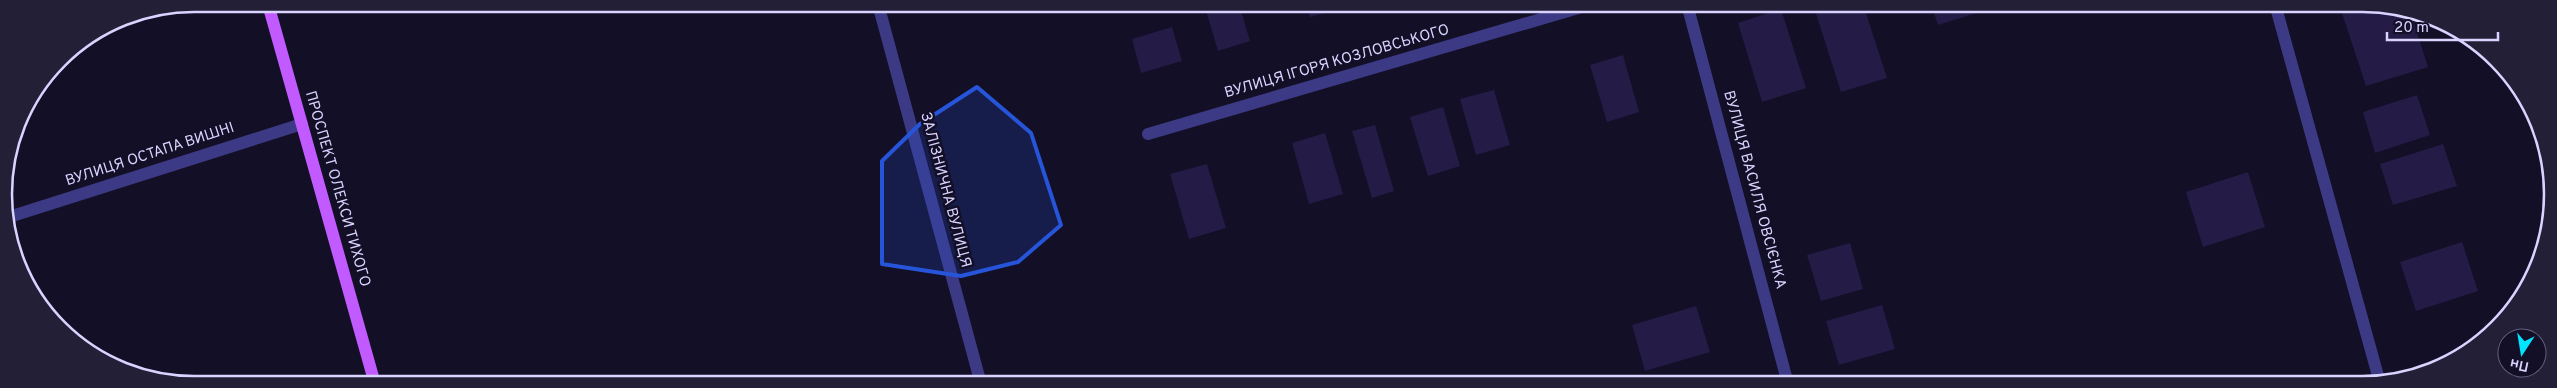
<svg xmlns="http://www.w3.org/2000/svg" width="2557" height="388" font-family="Overpass,sans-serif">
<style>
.building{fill:#241b47}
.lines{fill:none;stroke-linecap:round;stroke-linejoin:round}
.minor{stroke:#3d3a85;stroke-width:12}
.tertiary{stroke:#3d3a85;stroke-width:12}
.primary{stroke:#c25bff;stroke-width:12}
.marked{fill:#2655da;fill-opacity:0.2;stroke:#2655da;stroke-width:4;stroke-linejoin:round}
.labels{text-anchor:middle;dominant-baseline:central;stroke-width:5;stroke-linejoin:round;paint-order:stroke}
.street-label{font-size:15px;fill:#d9d4ff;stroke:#130f26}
.rim{fill:none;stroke:#d9d4ff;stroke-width:2.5}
</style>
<rect width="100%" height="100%" fill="#130f26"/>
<!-- building -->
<g class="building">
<polygon points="1204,4 1239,4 1250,41 1218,51"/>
<polygon points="1306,4 1342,4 1343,8 1310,17"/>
<polygon points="1813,4 1863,4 1887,78 1841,92"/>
<polygon points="1931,4 1980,4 1983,11 1938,25"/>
<polygon points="2339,4 2376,4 2411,14 2428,67 2366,86"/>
<polygon points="1781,9 1806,88 1762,102 1738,23"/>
<polygon points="1172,27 1182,61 1141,73 1132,39"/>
<polygon points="1623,55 1639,112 1607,122 1590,65"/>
<polygon points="1494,90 1510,145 1476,155 1460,99"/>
<polygon points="2417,95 2430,135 2375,153 2363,112"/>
<polygon points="1443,107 1460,166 1428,176 1410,117"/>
<polygon points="1375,125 1394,191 1372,198 1352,131"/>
<polygon points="1325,133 1343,194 1309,204 1292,143"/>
<polygon points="2443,144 2457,186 2393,205 2380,164"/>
<polygon points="1207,164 1226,228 1189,239 1170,174"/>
<polygon points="2248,172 2265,227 2203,247 2186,192"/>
<polygon points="2462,242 2478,291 2416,311 2400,262"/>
<polygon points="1850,243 1863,289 1821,301 1807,255"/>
<polygon points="1882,305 1895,349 1839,365 1826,321"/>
<polygon points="1696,306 1710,352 1645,371 1632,325"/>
</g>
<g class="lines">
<!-- minor -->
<g class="minor">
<polyline points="1687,4 1788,384"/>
<polyline points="2275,4 2380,383"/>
<polyline points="1148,134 1592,4"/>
<polyline points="9,217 302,124"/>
</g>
<!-- tertiary -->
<polyline class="tertiary" points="878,4 981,384"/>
<!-- primary -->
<polyline class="primary" points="268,4 375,384"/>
</g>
<!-- marked area -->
<path class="marked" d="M 977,87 L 1031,133 L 1061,225 L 1018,262 L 961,276 L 882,264 L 882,161 L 920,124 Z"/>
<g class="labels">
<!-- street labels -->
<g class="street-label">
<text transform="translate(1337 62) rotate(-16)">ВУЛИЦЯ ІГОРЯ КОЗЛОВСЬКОГО</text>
<text transform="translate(150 155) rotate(-18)">ВУЛИЦЯ ОСТАПА ВИШНІ</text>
<text transform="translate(337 189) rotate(74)">ПРОСПЕКТ ОЛЕКСИ ТИХОГО</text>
<text transform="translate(945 190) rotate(75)">ЗАЛІЗНИЧНА ВУЛИЦЯ</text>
<text transform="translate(1754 190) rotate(75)">ВУЛИЦЯ ВАСИЛЯ ОВСІЄНКА</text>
</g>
</g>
<!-- crop -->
<path d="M0 0H2557V388H0ZM194 12H2362A182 182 0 0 1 2544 194V194A182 182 0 0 1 2362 376H194A182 182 0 0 1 12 194V194A182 182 0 0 1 194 12Z" fill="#231f37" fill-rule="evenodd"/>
<path class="rim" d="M194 12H2362A182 182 0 0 1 2544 194V194A182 182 0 0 1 2362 376H194A182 182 0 0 1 12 194V194A182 182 0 0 1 194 12Z"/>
<!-- north arrow -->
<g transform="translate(2522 353) rotate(192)"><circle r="24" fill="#130f26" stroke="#625e7d"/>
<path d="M0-4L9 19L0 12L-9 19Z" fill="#00e5ff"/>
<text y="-8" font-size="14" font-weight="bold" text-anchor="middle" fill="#d9d4ff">Пн</text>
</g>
<!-- scale -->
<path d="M2387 32v8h111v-8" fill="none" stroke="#d9d4ff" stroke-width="2.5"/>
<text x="2394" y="32" font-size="15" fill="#d9d4ff" stroke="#130f26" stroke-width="4" paint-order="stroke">20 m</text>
</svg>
